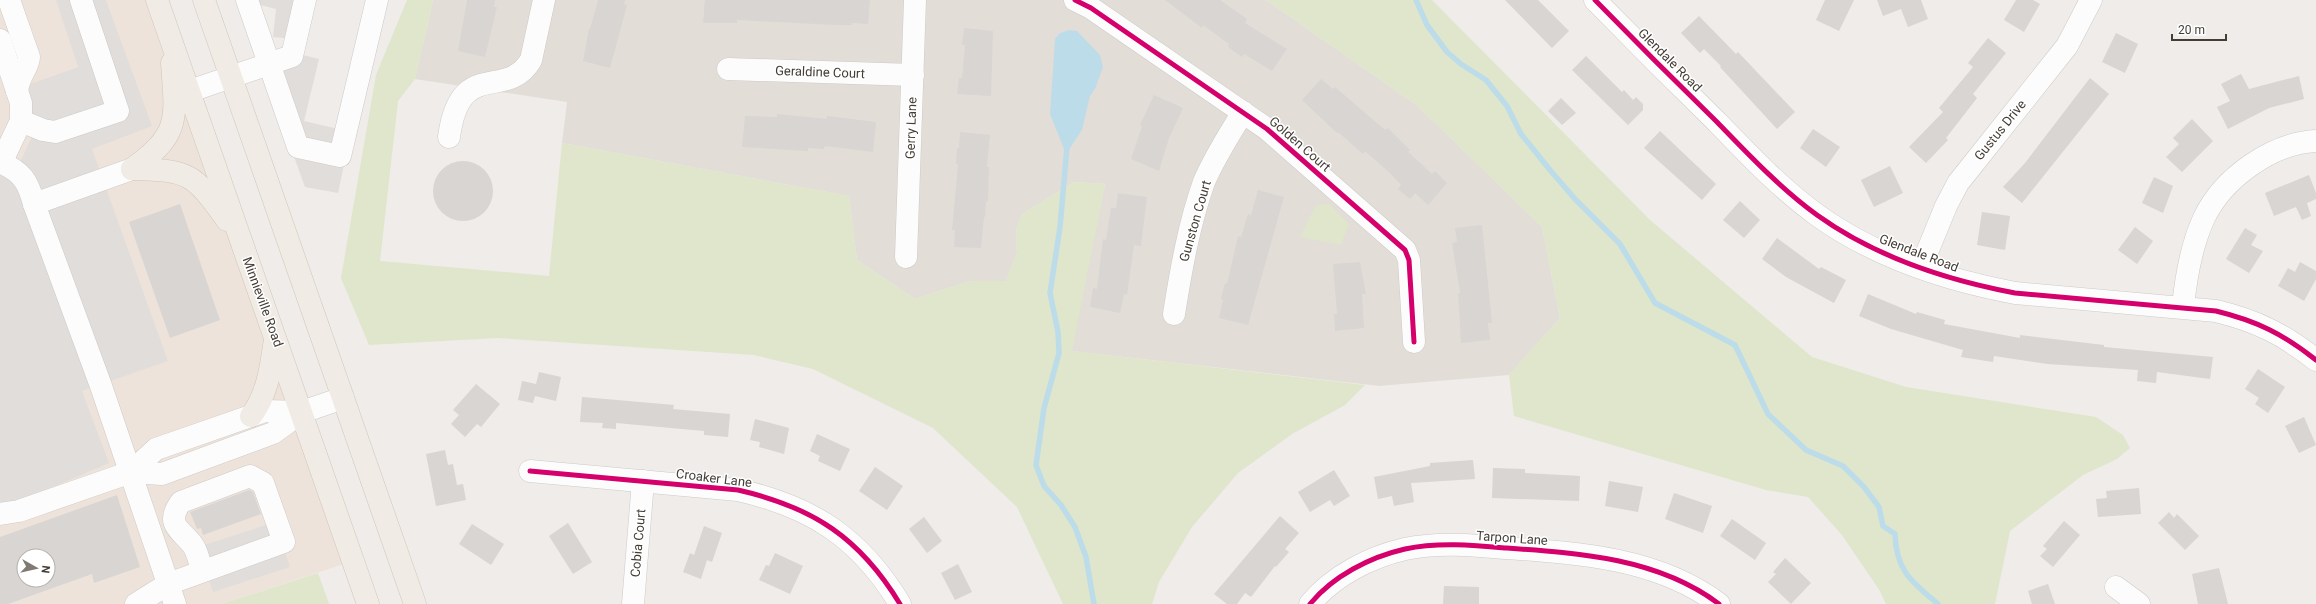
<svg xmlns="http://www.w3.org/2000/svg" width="2316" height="604" font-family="Roboto,sans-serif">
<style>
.residential{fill:#e3ddd7}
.commercial{fill:#eee3da;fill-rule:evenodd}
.green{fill:#dfe6cb}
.parking{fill:#e0ddda}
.water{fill:#bddce9}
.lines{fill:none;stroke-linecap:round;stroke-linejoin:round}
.stream{stroke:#bddce9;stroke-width:5.5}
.building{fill:#d8d5d2;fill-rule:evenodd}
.minor-casing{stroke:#cdcac7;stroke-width:23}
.major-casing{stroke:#cfc6b9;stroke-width:23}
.minor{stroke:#fdfcfc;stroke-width:22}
.major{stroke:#f0ebe4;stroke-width:22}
.cycleway-casing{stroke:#fff;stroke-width:8}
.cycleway{stroke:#d6006c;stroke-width:5}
.labels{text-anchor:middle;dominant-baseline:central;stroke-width:3;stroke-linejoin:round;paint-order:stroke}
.street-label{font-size:13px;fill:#443d36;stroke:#fff}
</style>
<rect width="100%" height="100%" fill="#efece9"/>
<!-- residential -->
<polygon class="residential" points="433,0 1266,0 1418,106 1542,227 1560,318 1509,375 1379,386 1071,351 1105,184 1074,182 1022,214 1016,231 1017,253 1006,281 970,281 915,299 857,260 849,196 562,143 567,102 415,79"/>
<!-- commercial -->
<path class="commercial" d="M 0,0 L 157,0 L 353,561 L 222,604 L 0,604 ZM 24,556 L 48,556 L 48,580 L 24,580 Z"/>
<!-- green -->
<g class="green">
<polygon points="407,0 433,0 415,79 398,101 380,261 549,276 562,143 849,196 857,260 915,299 970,281 1006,281 1017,253 1016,231 1022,214 1074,182 1105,184 1072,351 1365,385 1345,405 1292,434 1238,473 1192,527 1159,582 1152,604 1063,604 1017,507 933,428 813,369 754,355 497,338 369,345 341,278 376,75"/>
<polygon points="1266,0 1432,0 1650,220 1812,357 1906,387 2096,417 2123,435 2130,448 2117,459 2083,475 2010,531 1995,604 1886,604 1880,591 1842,535 1808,497 1766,490 1514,416 1509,375 1560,318 1542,227 1418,106"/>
<polygon points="1329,204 1349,224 1341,245 1300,237 1316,205"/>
<polygon points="318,573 329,604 222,604"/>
</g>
<!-- parking -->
<g class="parking">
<polygon points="56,0 106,0 152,126 92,149 168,361 82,391 109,463 2,509 0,508 0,175 12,181 36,127 25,86 78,67"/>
<polygon points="258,0 316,0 307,40 273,37 276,9 260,5"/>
<polygon points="303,55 319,59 304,121 351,132 338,193 305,187 268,84"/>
<polygon points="275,522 290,567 213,592 198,547"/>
</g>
<!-- water -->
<polygon class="water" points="1069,30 1077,31 1100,55 1103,67 1095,89 1090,96 1082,130 1066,154 1050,114 1055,39 1060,33"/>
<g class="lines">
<!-- stream -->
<g class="stream">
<path d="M 1416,0 L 1427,25 L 1447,52 L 1461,64 L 1486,80 L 1507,106 L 1521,134 L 1550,170 L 1575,199 L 1620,244 L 1655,303 L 1735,345 L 1768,414 L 1806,450 L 1843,466 L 1864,487 L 1879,507 L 1883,526 L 1895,534 C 1896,571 1912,582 1938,604"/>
<polyline points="1067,147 1060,227 1050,293 1058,332 1059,353 1044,408 1036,465 1044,486 1061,505 1075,527 1086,557 1094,604"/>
</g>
</g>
<!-- building -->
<g class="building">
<polygon points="467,0 495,0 494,7 497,7 485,57 458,51"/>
<polygon points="598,0 625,0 624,4 627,5 610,68 583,61 589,29 590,29"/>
<polygon points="705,0 870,0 868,24 852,23 852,25 835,25 737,20 737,23 703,23"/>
<polygon points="1165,0 1220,0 1247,19 1245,23 1287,49 1272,71 1244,54 1242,57 1228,47 1229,44 1203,25 1202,28"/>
<polygon points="1505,0 1538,0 1569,31 1552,48"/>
<polygon points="1825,0 1854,0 1839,31 1816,20"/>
<polygon points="1877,0 1921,0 1928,19 1908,27 1901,9 1883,16"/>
<polygon points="2016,0 2033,0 2040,4 2024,32 2004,20"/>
<polygon points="1699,16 1736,54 1738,52 1795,112 1777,129 1720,67 1721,66 1704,49 1700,53 1681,33"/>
<polygon points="964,28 993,31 991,96 957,94 959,78 962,78 965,45 962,45"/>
<polygon points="2116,33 2138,44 2125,73 2102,62"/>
<polygon points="1988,38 2006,53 1973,94 1977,98 1946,138 1948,140 1926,163 1909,147 1943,112 1939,108 1973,67 1968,63"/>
<polygon points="1586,56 1622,92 1624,90 1633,100 1636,97 1643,104 1643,110 1628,125 1572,70"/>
<polygon points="2241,74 2249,89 2299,76 2304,99 2269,108 2228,129 2217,107 2230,101 2221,84"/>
<polygon points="2090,78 2109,94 2022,203 2003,187 2025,163"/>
<polygon points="1321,79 1333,89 1335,87 1385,130 1388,128 1410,150 1408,152 1432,174 1435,171 1447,183 1428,205 1415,193 1410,199 1398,189 1401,185 1390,173 1365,151 1363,154 1338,132 1337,133 1302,100"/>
<polygon points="1154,95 1183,108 1169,138 1159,171 1131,159 1142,126 1140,125"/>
<polygon points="1561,98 1576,113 1562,125 1548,111"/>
<polygon points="777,114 827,119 827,116 876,122 873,152 825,146 824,149 808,148 808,151 742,147 745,116 777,117"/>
<polygon points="2192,119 2213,141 2182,172 2166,157 2179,144 2173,138"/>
<polygon points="1813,129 1840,147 1826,167 1800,148"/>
<polygon points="1660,131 1716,184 1702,200 1644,148"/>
<polygon points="960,132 990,135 987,167 989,167 988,201 986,201 985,217 984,217 981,248 954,247 955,230 952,230 958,164 956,164 957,148 959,148"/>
<circle cx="463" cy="191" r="30"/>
<polygon points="1890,166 1903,193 1874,207 1861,180"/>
<polygon points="2309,175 2316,193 2316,199 2307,203 2311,216 2302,220 2296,207 2274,216 2265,193"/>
<polygon points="2154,177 2173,186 2163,213 2142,203"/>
<polygon points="1258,190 1284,197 1248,325 1219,318 1223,300 1221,299 1225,283 1227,284 1238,236 1241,237 1248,214 1251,215"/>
<polygon points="1118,193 1147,197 1141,246 1134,245 1127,295 1124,294 1120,313 1090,307 1093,288 1097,289 1103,239 1106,240 1111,208 1116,208"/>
<polygon points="1740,201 1760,220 1744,238 1723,220"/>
<polygon points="180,204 220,320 170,338 129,222"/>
<polygon points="1982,212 2010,216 2005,250 1977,245"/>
<polygon points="1482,225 1492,323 1488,323 1490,340 1461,343 1458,293 1460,293 1452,243 1457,242 1455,228"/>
<polygon points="2135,227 2153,241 2137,264 2118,250"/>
<polygon points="2245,228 2257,235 2251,245 2263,251 2249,273 2226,259"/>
<polygon points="1777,238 1819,269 1821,267 1846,280 1834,303 1786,277 1762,259"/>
<polygon points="1360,262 1366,294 1362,294 1364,328 1335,331 1334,314 1337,314 1333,264"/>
<polygon points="2300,262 2316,271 2316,279 2304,301 2278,286 2288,268 2295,272"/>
<polygon points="1868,294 1916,314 1917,312 1945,320 1944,324 2020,338 2020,335 2104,345 2104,347 2213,357 2210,379 2157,372 2156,383 2137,381 2138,370 2048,364 1994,356 1993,362 1961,357 1963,350 1891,329 1859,316"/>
<polygon points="2258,369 2285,387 2268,413 2255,404 2259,398 2245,389"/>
<polygon points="539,372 561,377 556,401 535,396 533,403 518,400 522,381 536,384"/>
<polygon points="476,384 500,404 481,427 477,424 465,437 451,424 459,415 453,410"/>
<polygon points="582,397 674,405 673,409 730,414 728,437 704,435 704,431 616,423 616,429 602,428 603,423 580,422"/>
<polygon points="2304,417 2316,445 2299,453 2285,426"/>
<polygon points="755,419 789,428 784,454 759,447 760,442 750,440"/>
<polygon points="817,434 850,449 840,471 818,461 820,456 810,451"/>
<polygon points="445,450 448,465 453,464 457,485 463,484 466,500 436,506 426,454"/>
<polygon points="1473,460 1475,479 1411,483 1414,502 1394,506 1392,496 1378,499 1374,477 1430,466 1430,463"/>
<polygon points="875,467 903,486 887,510 859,491"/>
<polygon points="1493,468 1525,469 1525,473 1580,476 1579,501 1492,498"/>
<polygon points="1334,470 1350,496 1334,506 1330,500 1310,512 1298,492"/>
<polygon points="1609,481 1643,487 1638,512 1605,506"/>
<polygon points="2139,488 2141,514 2098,517 2096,499 2107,498 2106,491"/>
<polygon points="249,490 253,492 261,514 203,535 201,528 197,529 190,512"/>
<polygon points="1674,493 1712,506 1703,533 1665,519"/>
<path d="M 117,495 L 140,567 L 94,583 L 92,574 L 8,604 L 0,604 L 0,537 ZM 24,556 L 48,556 L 48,580 L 24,580 Z"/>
<polygon points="2169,512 2174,518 2177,514 2199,536 2185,550 2158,523"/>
<polygon points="1280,516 1299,533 1285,549 1289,552 1276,567 1275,566 1251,597 1245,593 1237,604 1227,604 1214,594"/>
<polygon points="924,517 942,541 927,553 909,529"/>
<polygon points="1732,519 1766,543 1755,560 1720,536"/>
<polygon points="2064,521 2080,535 2053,567 2040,556 2047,549 2043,546"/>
<polygon points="568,523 592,562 573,574 549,536"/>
<polygon points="472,524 504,544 491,565 459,544"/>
<polygon points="704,526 722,533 712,562 707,560 701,579 683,572 690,553 694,555"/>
<polygon points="775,553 803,566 790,594 759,580 766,565 769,566"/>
<polygon points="1785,558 1811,583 1791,604 1768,582 1776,574 1773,572"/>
<polygon points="958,564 972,592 955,600 941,573"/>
<polygon points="2219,568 2228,604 2198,604 2192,574"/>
<polygon points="2048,584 2055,604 2032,604 2028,591"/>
<polygon points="1444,586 1479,587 1479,604 1443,604"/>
</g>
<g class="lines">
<!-- minor casing -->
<g class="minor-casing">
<g id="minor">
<path d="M 9,0 L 29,57 C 29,67 19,75 17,91"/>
<polyline points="247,0 298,147 340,156 377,0"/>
<polyline points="1075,0 1091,8 1267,129 1405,250 1409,260 1414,342"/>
<path d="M 1595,0 C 1635,41 1676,82 1717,122 C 1749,155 1780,188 1817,215 C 1874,256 1946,280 2015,293 L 2216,311 C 2257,321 2283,334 2316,360"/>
<polyline points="0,40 21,103 21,121 1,163"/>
<polyline points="728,69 913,75"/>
<polyline points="190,91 292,56 305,0"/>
<polyline points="21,121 43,130 55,132 118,111 81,0"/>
<path d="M 449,137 C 460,56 506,102 531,60 L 544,0"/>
<path d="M 0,162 C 22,172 28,181 34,204"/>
<polyline points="132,169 34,204 101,386 175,604"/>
<polyline points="906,257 915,0"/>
<polyline points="1921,267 1946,206 1958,183 2067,46 2091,0"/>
<path d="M 2183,307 C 2186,276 2191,246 2204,218 C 2223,178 2272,143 2316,141"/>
<path d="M 1174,314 C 1181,270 1189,224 1204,182 C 1214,158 1229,135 1243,112"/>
<path d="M 530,471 L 738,490 C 813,507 860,538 900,604"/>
<polyline points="131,472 156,449 265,411 302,412"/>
<polyline points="0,514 19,511 131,472 162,474 273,433 302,412 343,398"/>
<polyline points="2116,587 2139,604"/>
<path d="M 136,604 L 168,584 L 284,542 L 263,483 L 250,476 L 181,502 C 163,526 184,531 194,547 C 198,554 200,564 202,571"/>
<polyline points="633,604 643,481"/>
<path d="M 1310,604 C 1333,576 1370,557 1405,549 C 1437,542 1473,545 1505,548 C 1579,553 1658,558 1719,604"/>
</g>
</g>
<!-- major casing -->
<g class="major-casing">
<g id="major">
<polyline points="157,0 368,604"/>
<polyline points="204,0 415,604"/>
<path d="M 132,169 C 181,134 176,119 172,63"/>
<path d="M 132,169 C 190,170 194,174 227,220"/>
<path d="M 251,416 C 268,394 271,366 275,339"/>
</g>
</g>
<!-- minor -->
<use href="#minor" class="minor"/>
<!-- major -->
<use href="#major" class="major"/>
<!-- cycleway casing -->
<g class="cycleway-casing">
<g id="cycleway">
<polyline points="1075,0 1091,8 1267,129 1405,250 1409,260 1414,342"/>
<path d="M 1595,0 C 1635,41 1676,82 1717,122 C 1749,155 1780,188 1817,215 C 1874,256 1946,280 2015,293 L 2216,311 C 2257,321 2283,334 2316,360"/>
<path d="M 530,471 L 738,490 C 813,507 860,538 900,604"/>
<path d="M 1310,604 C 1333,576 1370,557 1405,549 C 1437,542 1473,545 1505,548 C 1579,553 1658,558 1719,604"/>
</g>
</g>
<!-- cycleway -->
<use href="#cycleway" class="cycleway"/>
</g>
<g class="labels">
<!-- street labels -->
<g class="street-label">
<text transform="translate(1670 60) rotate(45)">Glendale Road</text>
<text transform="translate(820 72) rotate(2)">Geraldine Court</text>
<text transform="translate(911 128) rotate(-88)">Gerry Lane</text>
<text transform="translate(2000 130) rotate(-51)">Gustus Drive</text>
<text transform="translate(1300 144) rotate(41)">Golden Court</text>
<text transform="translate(1195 221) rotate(-74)">Gunston Court</text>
<text transform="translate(1919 253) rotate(21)">Glendale Road</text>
<text transform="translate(263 302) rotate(70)">Minnieville Road</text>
<text transform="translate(714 478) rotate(7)">Croaker Lane</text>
<text transform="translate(1512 538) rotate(4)">Tarpon Lane</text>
<text transform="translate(638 543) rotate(-85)">Cobia Court</text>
</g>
</g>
<!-- north arrow -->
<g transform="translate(36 568) rotate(98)"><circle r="19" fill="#ffffff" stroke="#b4b1af"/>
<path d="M0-3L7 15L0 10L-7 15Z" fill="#807a75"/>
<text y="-6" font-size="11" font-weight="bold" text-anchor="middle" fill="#443d36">N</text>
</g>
<!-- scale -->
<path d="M2172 34v6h54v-6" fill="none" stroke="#443d36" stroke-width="2"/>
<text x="2178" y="34" font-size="12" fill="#443d36" stroke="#ffffff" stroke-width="3" paint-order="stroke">20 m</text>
</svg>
